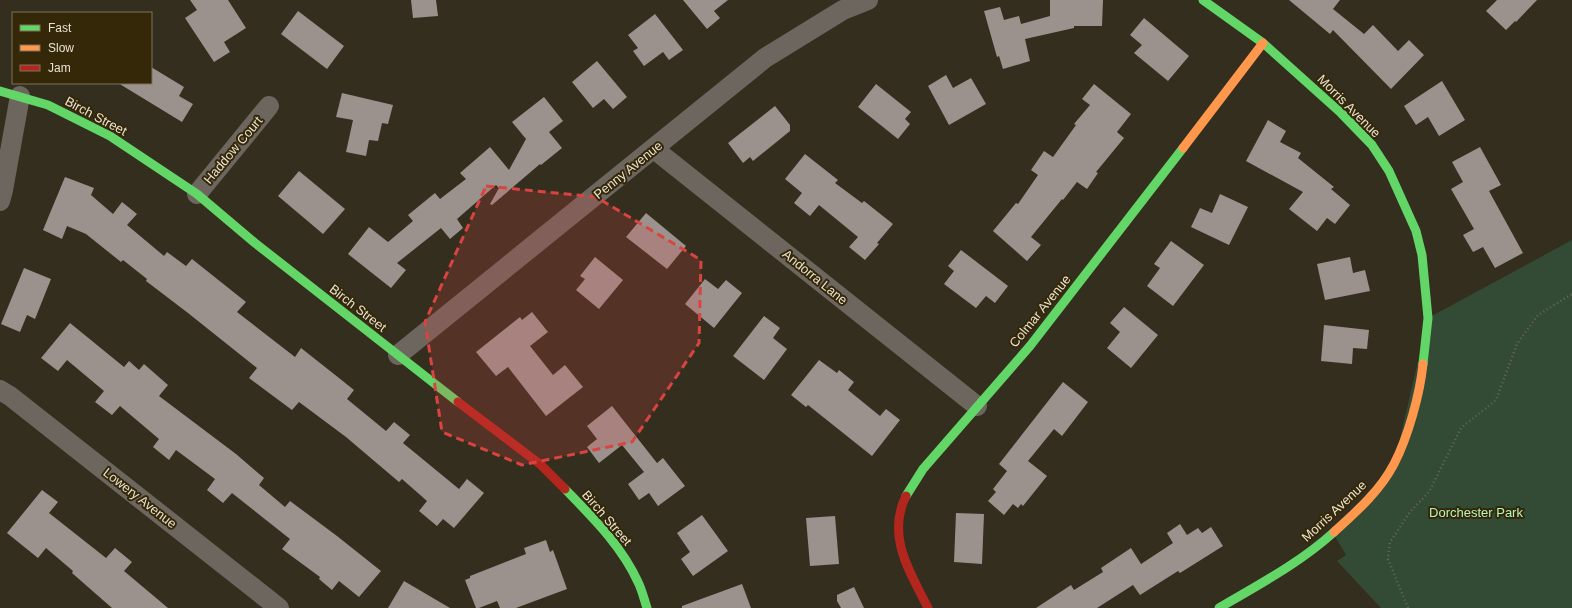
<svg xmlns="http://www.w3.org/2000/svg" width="1572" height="608" font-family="Helvetica,sans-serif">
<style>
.green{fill:#334a34}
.building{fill:#9b928e}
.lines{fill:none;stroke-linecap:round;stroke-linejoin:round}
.path{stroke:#6b655e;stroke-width:2.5;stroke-dasharray:1 3;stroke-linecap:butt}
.street{stroke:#6d665f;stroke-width:20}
.fast{stroke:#63d668;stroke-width:9}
.slow{stroke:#ff974d;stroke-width:9}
.jam{stroke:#b3261e;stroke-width:9}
.marked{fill:#d94441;fill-opacity:0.2;stroke:#d94441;stroke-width:3;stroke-dasharray:8 5;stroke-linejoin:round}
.labels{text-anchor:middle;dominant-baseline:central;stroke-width:4;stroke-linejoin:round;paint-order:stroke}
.street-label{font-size:13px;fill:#e9e2d1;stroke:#342809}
.park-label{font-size:13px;fill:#b2f4bb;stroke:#342809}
</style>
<rect width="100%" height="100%" fill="#342e1e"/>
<!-- green -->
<polygon class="green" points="1572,240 1572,608 1381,608 1337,561 1346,555 1333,533 1394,464 1428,318"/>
<!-- building -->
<g class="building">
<polygon points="190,0 228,0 246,28 224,42 230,52 214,62 185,18 197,10"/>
<polygon points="411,0 436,0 438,16 413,18"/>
<polygon points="683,0 728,0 714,11 720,18 707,29"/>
<polygon points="1050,0 1103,0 1102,26 1074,26 1074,28 1025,39 1030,61 1003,69 999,56 997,57 984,11 1000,7 1004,20 1019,16 1021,24 1050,16"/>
<polygon points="1289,0 1340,0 1333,9 1364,34 1373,25 1398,51 1409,40 1424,55 1391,89 1333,30 1330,34"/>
<polygon points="1497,0 1537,0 1516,22 1515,21 1506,30 1486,11"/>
<polygon points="298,11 344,46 327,69 281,34"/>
<polygon points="655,14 683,50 669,60 663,52 644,66 633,51 638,48 628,35"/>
<polygon points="1144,18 1189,56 1168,81 1134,53 1142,45 1130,35"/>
<polygon points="597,61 627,97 613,109 604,99 593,108 572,82"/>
<polygon points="151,67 184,87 179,96 193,104 182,122 118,83 151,83"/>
<polygon points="946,75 953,88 971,78 986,104 949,125 928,86"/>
<polygon points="1442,81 1465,120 1439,136 1428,117 1416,125 1404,106"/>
<polygon points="876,84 911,112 905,119 910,124 898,139 858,107"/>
<polygon points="1094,84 1131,114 1117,132 1124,138 1096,172 1098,173 1087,189 1077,182 1063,200 1062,199 1031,237 1041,245 1027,261 993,231 1016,203 1018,204 1038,175 1031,170 1044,151 1053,157 1076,125 1074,124 1090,105 1082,99"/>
<polygon points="342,93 393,105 388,124 382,123 378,141 369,140 366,156 346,152 353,120 336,117"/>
<polygon points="544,97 563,121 549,132 562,148 541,165 540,164 492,205 490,204 499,188 496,185 457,219 463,228 450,239 441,228 397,263 406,270 391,288 348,254 369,227 388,242 413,221 408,215 435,193 440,199 466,179 460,173 490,147 509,170 526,139 512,122"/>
<polygon points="775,106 790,125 790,131 753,161 750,157 743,163 728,143"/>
<polygon points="1268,120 1286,131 1280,142 1301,153 1298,158 1334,187 1331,189 1350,205 1335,224 1327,218 1317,231 1289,209 1303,192 1246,161"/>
<polygon points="1480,147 1501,185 1489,191 1523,253 1495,268 1483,247 1473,252 1463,235 1474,229 1451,189 1463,182 1452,162"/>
<polygon points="805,154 838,180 835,183 862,203 864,201 893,224 877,243 879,244 865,260 849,247 858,237 819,205 810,216 794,203 802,193 785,179"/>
<polygon points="299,171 345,209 323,234 278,196"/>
<polygon points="65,177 94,188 91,195 113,214 122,202 137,214 127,225 164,256 167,252 186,266 192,259 246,302 237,312 295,357 301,348 339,378 354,390 347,399 386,431 394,422 410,435 403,443 459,489 467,479 484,493 454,528 443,519 437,526 419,511 427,501 402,479 399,482 346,437 299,402 292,410 249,378 257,368 188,313 146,281 147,279 123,260 121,262 86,234 67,226 62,239 43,230"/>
<polygon points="1220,194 1248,207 1229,245 1191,227 1200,208 1212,213"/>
<polygon points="646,213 686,246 667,269 626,237"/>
<polygon points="1171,241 1204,265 1173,306 1147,286 1160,268 1154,264"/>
<polygon points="961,250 1008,286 995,303 986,296 976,308 944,284 954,271 948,266"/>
<polygon points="595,257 623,280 599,309 576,290 585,279 580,276"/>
<polygon points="1350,257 1353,273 1365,270 1370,291 1325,300 1317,264"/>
<polygon points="24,268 51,279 35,319 27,315 20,332 1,324"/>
<polygon points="705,279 718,289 726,280 742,293 714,328 685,304"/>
<polygon points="1124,307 1158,335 1131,368 1107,348 1120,332 1110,323"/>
<polygon points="532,312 548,332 530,346 553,375 565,365 583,387 546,416 508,367 496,376 476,352 520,317 522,320"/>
<polygon points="764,316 780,328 773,338 787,349 764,380 733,356"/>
<polygon points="70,323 124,367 129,361 139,370 144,364 168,385 159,396 236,454 264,478 259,485 285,507 290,501 337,536 381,571 359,597 339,581 332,590 319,579 320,577 282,549 290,539 232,493 223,503 207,490 215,479 176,450 169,460 153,447 159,439 120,406 112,415 95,402 104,391 67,360 58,371 41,358"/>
<polygon points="1324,325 1369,330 1367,349 1353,348 1352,364 1321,361"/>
<polygon points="819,360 837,373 839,370 854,382 848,390 880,416 886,409 900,420 872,456 808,405 806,407 791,395"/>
<polygon points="1063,382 1088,402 1062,436 1054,429 1028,461 1047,476 1023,506 1021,504 1018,508 1013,504 1004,515 988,501 996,492 993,489 1007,471 999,464"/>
<polygon points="612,406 657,463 663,458 685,486 658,506 649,493 639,500 628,484 644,472 622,445 599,463 587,447 597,439 587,426"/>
<polygon points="42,490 58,502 49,513 106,558 115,548 132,562 124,571 168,608 112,608 72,573 73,571 46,548 38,558 7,533"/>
<polygon points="956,513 984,514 982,564 954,562"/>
<polygon points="702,515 728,551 693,576 681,559 690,552 677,533"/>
<polygon points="835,516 839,564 810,566 806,518"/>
<polygon points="1180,524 1187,535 1198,528 1202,533 1211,527 1223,546 1180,573 1178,571 1140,595 1133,585 1097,608 1036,608 1071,585 1074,590 1103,572 1101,568 1131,548 1141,564 1173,543 1167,533"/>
<polygon points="546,540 550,552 553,550 567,589 516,608 500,608 497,601 479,608 476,608 465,580 470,578 470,576 526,554 524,548"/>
<polygon points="404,581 450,608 388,608"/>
<polygon points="742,584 751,608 682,608 682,606"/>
<polygon points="854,587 864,608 841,608 837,601 837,595"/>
</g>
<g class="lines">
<!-- path -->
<polyline class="path" points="1408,608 1388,559 1390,542 1410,512 1429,492 1461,428 1496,400 1517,344 1538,315 1572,294"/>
<!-- street -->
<g class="street">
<polyline points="654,149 977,406"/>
<polyline points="197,194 269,106"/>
<polyline points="0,201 3,190 20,96"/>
<polyline points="398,355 765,58 843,10 868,0"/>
<polyline points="0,390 10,396 279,608"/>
</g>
<!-- fast -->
<g class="fast">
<polyline points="1203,0 1263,43 1341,113 1372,145 1389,171 1416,231 1422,255 1428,318 1423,364"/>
<polyline points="0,91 48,105 110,136 197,194 255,243 458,402"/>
<path d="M 565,489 C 592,517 621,545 638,582 C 642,590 644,599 647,608"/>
<polyline points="906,496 923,469 1030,346 1183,148"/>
<path d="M 1219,608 C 1258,585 1300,563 1334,532"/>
</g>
<!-- slow -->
<g class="slow">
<polyline points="1183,148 1263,43"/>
<path d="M 1334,532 C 1356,512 1380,491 1394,464 C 1408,437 1420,394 1423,364"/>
</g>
<!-- jam -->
<g class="jam">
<polyline points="458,402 541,465 565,489"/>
<path d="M 906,496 C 886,536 910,572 928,608"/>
</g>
</g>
<!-- marked area -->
<path class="marked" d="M 486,186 L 596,197 L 701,260 L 699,343 L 632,442 L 522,465 L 442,432 L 425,322 Z"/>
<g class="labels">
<!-- street labels -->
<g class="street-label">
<text transform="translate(1349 106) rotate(45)">Morris Avenue</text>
<text transform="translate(96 116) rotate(28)">Birch Street</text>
<text transform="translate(233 150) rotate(-50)">Haddow Court</text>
<text transform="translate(628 170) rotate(-39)">Penny Avenue</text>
<text transform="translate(815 277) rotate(39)">Andorra Lane</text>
<text transform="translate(358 308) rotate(38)">Birch Street</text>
<text transform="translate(1040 311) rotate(-51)">Colmar Avenue</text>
<text transform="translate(140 498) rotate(38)">Lowery Avenue</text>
<text transform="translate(1334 511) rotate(-43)">Morris Avenue</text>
<text transform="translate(607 518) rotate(49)">Birch Street</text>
</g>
<!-- park labels -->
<g class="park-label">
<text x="1476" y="512">Dorchester Park</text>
</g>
</g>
<!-- legend -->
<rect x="12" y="12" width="140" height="72" fill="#342809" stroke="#7c7259"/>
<rect x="20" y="25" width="20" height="6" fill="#63d668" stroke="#7c7259"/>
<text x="48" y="32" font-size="12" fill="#e9e2d1">Fast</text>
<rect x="20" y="45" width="20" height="6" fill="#ff974d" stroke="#7c7259"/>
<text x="48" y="52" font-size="12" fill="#e9e2d1">Slow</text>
<rect x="20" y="65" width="20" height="6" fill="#b3261e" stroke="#7c7259"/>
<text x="48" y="72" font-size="12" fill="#e9e2d1">Jam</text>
</svg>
